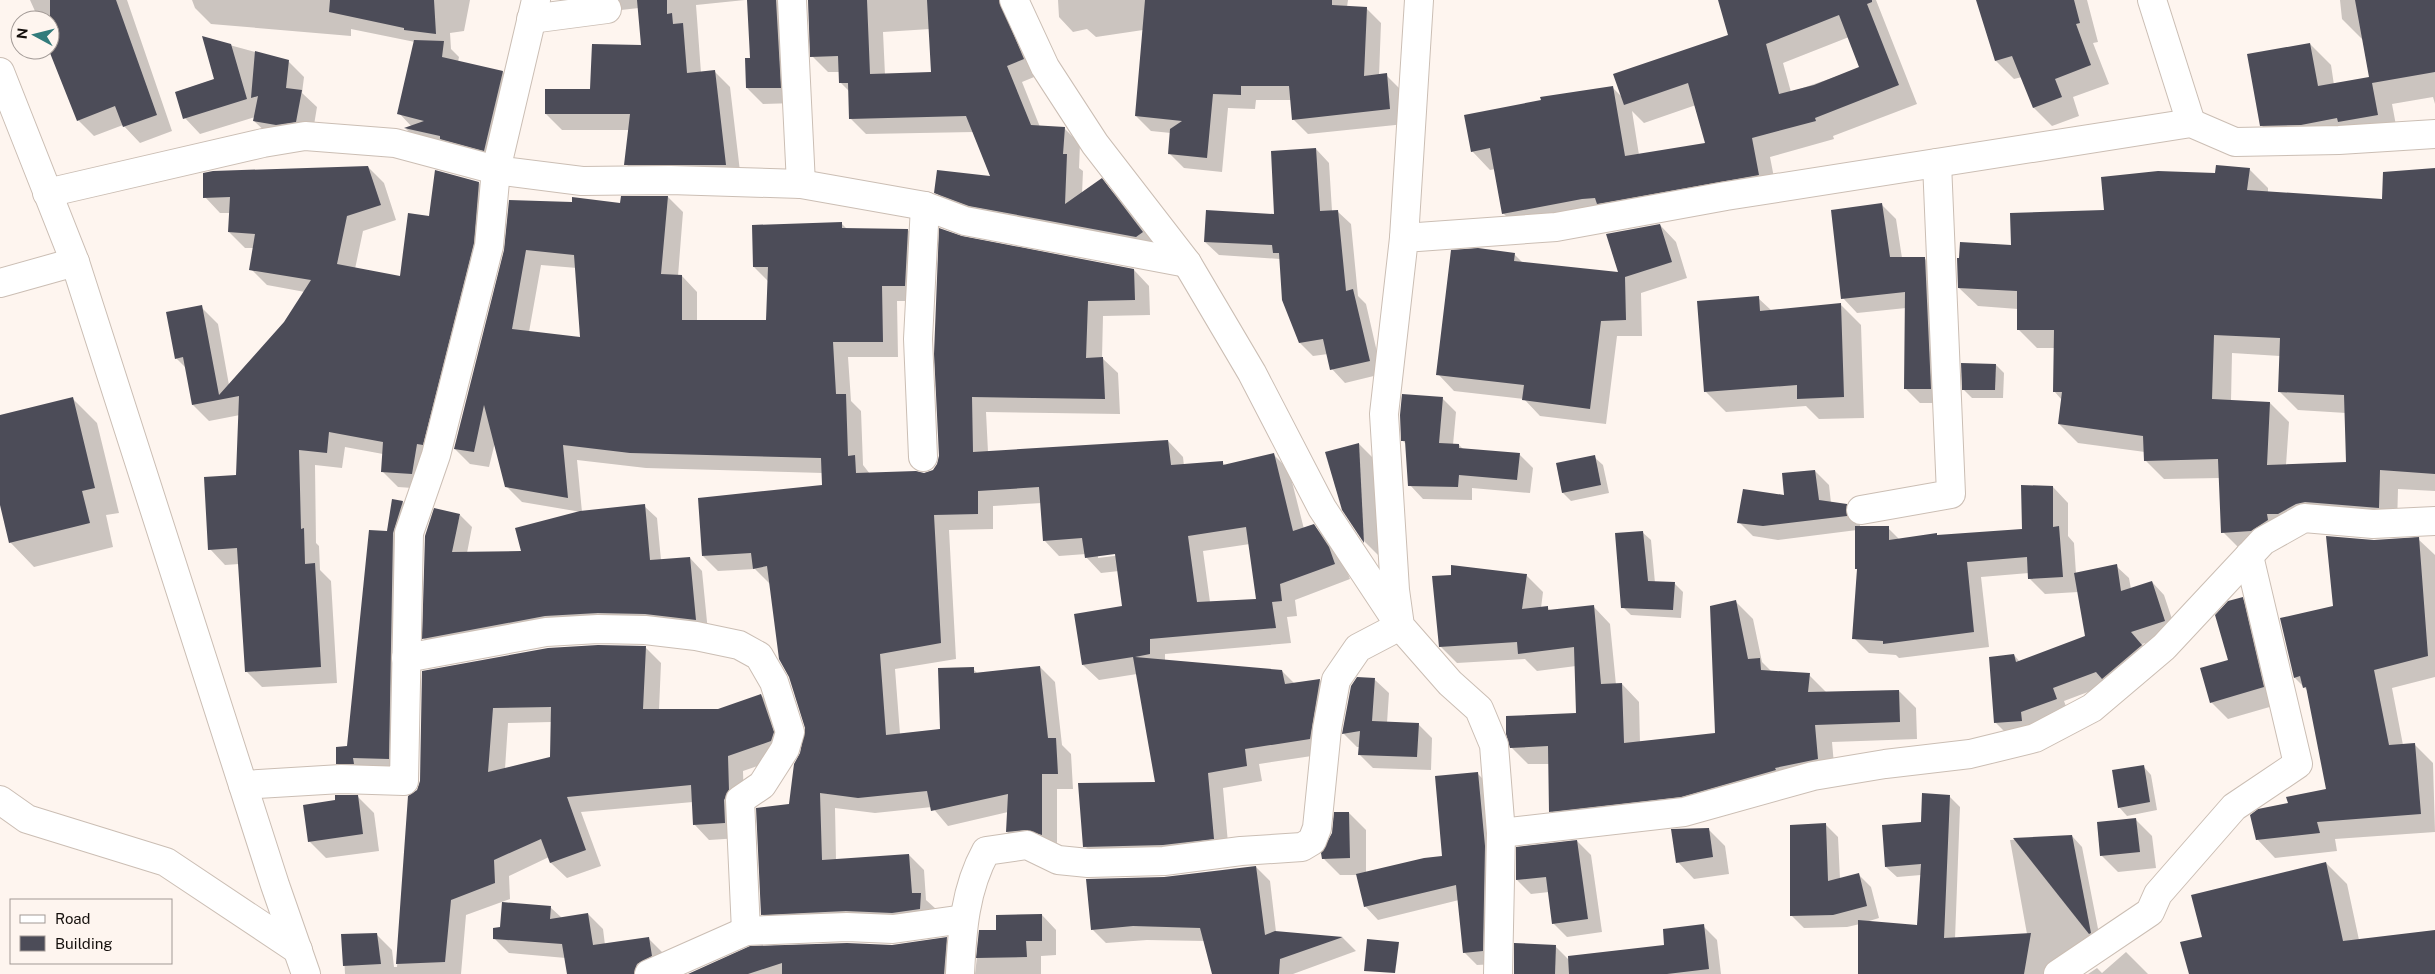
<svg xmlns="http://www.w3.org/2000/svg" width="2435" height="974" font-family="'Public Sans',sans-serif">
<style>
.shadow{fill:#0003;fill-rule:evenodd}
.building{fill:#4c4c58;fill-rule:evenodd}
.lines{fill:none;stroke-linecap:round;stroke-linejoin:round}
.minor-casing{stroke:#cbbeb4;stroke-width:30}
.minor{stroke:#fff;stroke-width:28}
</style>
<rect width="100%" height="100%" fill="#fef5ef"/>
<!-- shadow -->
<g class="shadow">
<polygon points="30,0 127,0 172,131 140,143 123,125 94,136 78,120 50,48 50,20 39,20"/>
<polygon points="192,0 470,0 464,31 450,33 451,49 459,57 458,62 503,72 518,87 500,165 421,143 406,129 412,127 399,113 415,42 351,29 351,36 211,24 195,8"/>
<polygon points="561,0 745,0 696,5 701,73 714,71 730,87 741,180 642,180 626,164 630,130 562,130 546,114 591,90 643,47 639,8 576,15"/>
<polygon points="748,0 807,0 800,2 796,103 763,104 747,88 752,59"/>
<path d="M 808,0 L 1012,0 L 1039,75 L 1022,82 L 1040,127 L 1064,128 L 1080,144 L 1079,168 L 1083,171 L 1082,194 L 1101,180 L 1117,196 L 1158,248 L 952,208 L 936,192 L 992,178 L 974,132 L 866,134 L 850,118 L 850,92 L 840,82 L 840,72 L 828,72 L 812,56 ZM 930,29 L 933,73 L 885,75 L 883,32 Z"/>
<polygon points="1058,0 1348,0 1347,7 1366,8 1381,23 1379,76 1386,75 1401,90 1405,124 1308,134 1293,119 1291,100 1256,100 1255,109 1228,108 1222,172 1184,168 1169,153 1171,133 1151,131 1136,116 1143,30 1096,37 1087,29 1073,32 1059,17"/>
<path d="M 1719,0 L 1876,0 L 1917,104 L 1833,136 L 1834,139 L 1770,157 L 1777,193 L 1522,232 L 1503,213 L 1495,169 L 1490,170 L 1472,151 L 1613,88 L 1623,98 L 1729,35 ZM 1849,37 L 1861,68 L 1791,92 L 1783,63 ZM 1696,105 L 1707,144 L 1639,155 L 1632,111 L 1644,123 Z"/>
<polygon points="1978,0 2087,0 2098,42 2093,43 2109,84 2073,97 2079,116 2052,126 2034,108 2022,77 2014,79 1996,61"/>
<polygon points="2340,0 2435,0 2435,104 2433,97 2392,104 2398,136 2282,146 2261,125 2310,44 2331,65 2334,85 2370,78 2363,40 2342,19"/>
<polygon points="204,38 288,61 304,77 302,93 317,107 312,137 270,136 254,121 255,117 200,134 185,118 216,80"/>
<polygon points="1316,149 1329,163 1332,211 1337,211 1351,224 1358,296 1366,304 1382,374 1345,383 1332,369 1328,354 1313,356 1300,343 1280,259 1219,255 1205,242 1275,215"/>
<polygon points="368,167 384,183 396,220 363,231 355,269 401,278 430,217 479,183 495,199 427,489 398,487 382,471 383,454 345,447 342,468 315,465 316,543 319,546 320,570 331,581 337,683 262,687 246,671 239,564 225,565 210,549 237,476 240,415 209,421 193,405 186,368 176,358 202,308 218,324 229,385 285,322 305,292 267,285 251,269 254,248 245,248 229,232 230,213 220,213 205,197"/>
<path d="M 2249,169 L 2268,188 L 2268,193 L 2383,200 L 2435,170 L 2435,491 L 2398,489 L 2397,526 L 2325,521 L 2242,551 L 2223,532 L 2220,478 L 2164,479 L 2145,460 L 2145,452 L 2078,443 L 2059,424 L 2062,400 L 2054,391 L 2055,348 L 2037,348 L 2018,329 L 2018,309 L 1978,306 L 1959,288 L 2012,246 L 2105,211 L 2216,175 ZM 2232,353 L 2280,356 L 2279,391 L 2298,410 L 2346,413 L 2347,463 L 2286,465 L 2289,422 L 2270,403 L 2231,401 Z"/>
<path d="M 668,197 L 683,212 L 678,276 L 682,276 L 697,292 L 697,322 L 767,322 L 768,281 L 754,267 L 841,223 L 848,230 L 908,230 L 923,246 L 920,301 L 897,301 L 898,357 L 848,357 L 851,401 L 861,411 L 863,465 L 870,474 L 924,474 L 934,471 L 938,464 L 962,238 L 1134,270 L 1149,286 L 1150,315 L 1103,316 L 1102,358 L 1118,373 L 1120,414 L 986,412 L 988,452 L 1168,441 L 1183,457 L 1184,466 L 1222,462 L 1226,466 L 1274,455 L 1289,470 L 1304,529 L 1313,525 L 1329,541 L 1344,563 L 1350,579 L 1295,600 L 1297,616 L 1287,617 L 1291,643 L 1165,654 L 1165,661 L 1282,671 L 1295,684 L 1320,680 L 1335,695 L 1325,754 L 1259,764 L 1262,781 L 1223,788 L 1229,854 L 1100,862 L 1085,846 L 1157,783 L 1137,674 L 1099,680 L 1083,665 L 1123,608 L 1119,571 L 1101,573 L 1086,557 L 1086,554 L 1059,556 L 1044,540 L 1042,503 L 993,506 L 993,529 L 949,530 L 956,659 L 895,669 L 900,734 L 942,730 L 973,669 L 978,674 L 1040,667 L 1055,682 L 1062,745 L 1071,754 L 1073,789 L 1057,789 L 1057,849 L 1023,847 L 1007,832 L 1008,812 L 948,826 L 932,807 L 875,813 L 835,808 L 836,860 L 909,855 L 924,870 L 926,900 L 936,909 L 935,924 L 778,930 L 762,914 L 790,805 L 806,728 L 770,584 L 755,569 L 718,571 L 703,556 L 823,486 L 823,473 L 646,468 L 577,460 L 582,512 L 644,506 L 657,518 L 661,560 L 690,558 L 702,571 L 708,632 L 436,651 L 424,639 L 460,515 L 472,527 L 467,553 L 523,552 L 581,512 L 522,502 L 506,486 L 495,442 L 489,467 L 470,464 L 455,449 L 505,250 L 622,204 ZM 541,265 L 577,268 L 581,339 L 529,332 ZM 1250,544 L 1257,600 L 1210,602 L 1203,551 ZM 1122,552 L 1122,555 L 1098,558 L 1098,555 Z"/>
<polygon points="1881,204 1896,219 1902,258 1925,259 1940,273 1945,403 1920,403 1905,388 1906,308 1857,313 1843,298"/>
<polygon points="1660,225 1676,242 1687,278 1641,293 1642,336 1617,336 1606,424 1540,416 1524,399 1454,391 1438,374 1514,254 1523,263 1619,274"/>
<polygon points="1758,298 1772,311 1840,304 1861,325 1864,418 1819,419 1806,406 1726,412 1705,391"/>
<polygon points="1996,365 2004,373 2003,398 1972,398 1963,389"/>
<polygon points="1442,398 1456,412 1453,445 1459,445 1463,449 1519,454 1533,468 1530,493 1472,488 1472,500 1423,499 1410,485 1407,445 1403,441"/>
<polygon points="73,399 97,423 119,513 106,515 113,547 34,567 10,542 0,500 0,417"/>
<polygon points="1359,444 1376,461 1380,557 1365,542 1343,509"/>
<polygon points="1594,457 1603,465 1609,493 1571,501 1563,493 1557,464"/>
<polygon points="1815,471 1829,485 1831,503 1846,505 1860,519 1860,527 1888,528 1900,540 2023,530 2053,487 2068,503 2068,536 2074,543 2076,574 2116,566 2129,578 2131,589 2152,582 2164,595 2177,634 2142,644 2153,658 2109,684 2064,701 2068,712 2008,735 1995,722 2014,655 2020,662 2087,637 2078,592 2045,594 2029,578 2029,573 1981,577 1989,647 1899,658 1896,655 1869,653 1854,638 1858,570 1857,530 1778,540 1753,536 1739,522 1786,496"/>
<polygon points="393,500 403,502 419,518 404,774 353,779 337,763 348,747"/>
<polygon points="1642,532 1651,540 1655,583 1675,584 1683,592 1681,618 1631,615 1623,607"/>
<polygon points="2418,539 2435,555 2435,677 2392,688 2403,745 2415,745 2433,763 2435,832 2335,839 2337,851 2275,858 2257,839 2289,804 2328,789 2309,692 2295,678 2374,541"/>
<polygon points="1526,575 1543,592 1541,608 1548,608 1551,611 1593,606 1610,624 1616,685 1622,684 1639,702 1640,743 1716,734 1736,602 1753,619 1762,662 1772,672 1809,675 1826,692 1899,691 1916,708 1917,739 1832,742 1835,776 1568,828 1551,811 1549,764 1528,764 1511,747 1578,714 1576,666 1537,671 1525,659 1457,663 1440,646"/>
<polygon points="2242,599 2259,615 2280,704 2228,719 2211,702 2229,661"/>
<path d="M 645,647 L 661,663 L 659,710 L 718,710 L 761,695 L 777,711 L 787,756 L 743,771 L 744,806 L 740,838 L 709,840 L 694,824 L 693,802 L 581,812 L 601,866 L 567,878 L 551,863 L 549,857 L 509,876 L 510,899 L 466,915 L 461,974 L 345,974 L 343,936 L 376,934 L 392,950 L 394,967 L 397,967 L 409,796 L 418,790 L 421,782 L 423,672 ZM 552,722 L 551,758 L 505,769 L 508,723 Z"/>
<polygon points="1375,680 1389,693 1387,723 1418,724 1432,738 1431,770 1373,768 1359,754 1360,747 1357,747 1344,734"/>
<polygon points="2143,766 2151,775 2157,810 2127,816 2119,807"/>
<polygon points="1477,773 1490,786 1495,964 1477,965 1464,952 1459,900 1378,920 1365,906 1358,875 1340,875 1323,858 1349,813 1366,830 1366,873 1444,857"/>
<polygon points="357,796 374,813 379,851 326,858 309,841"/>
<polygon points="1949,796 1960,807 1955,939 2027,934 2010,840 2072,836 2082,847 2101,944 2060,974 1860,974 1860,924 1847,927 1804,928 1791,915 1825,824 1838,837 1840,879 1858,874 1871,887 1879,918 1866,922 1918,926 1921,875 1897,877 1886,867 1922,823"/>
<polygon points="2135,819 2152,836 2156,868 2118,872 2101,855"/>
<polygon points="1708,829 1725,846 1729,874 1694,879 1678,862"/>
<polygon points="1577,841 1591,855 1602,932 1567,937 1553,923 1549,892 1531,894 1517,880 1518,848"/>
<polygon points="2326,863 2347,884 2359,940 2435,931 2435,974 2190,974 2203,938"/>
<polygon points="1256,867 1270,881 1276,932 1343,938 1356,951 1293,974 1213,974 1205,941 1147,940 1106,943 1092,929 1164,878"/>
<polygon points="550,907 562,918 588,914 603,929 605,945 648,938 663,953 660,974 568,974 566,958 509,953 494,938 501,928"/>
<polygon points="1042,915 1056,930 1056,955 1041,956 1041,974 975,974 980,931 997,931"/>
<polygon points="1703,926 1717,940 1721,974 1614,974"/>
<polygon points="946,939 961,953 961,974 691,974"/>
<polygon points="1555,946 1569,960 1569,974 1515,974"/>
<polygon points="2126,952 2148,974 2088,974 2097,968 2102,973"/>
</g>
<!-- building -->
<g class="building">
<polygon points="50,0 116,0 157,115 123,127 115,106 77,121 50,53"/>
<polygon points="330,0 434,0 436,34 404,30 404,28 329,12"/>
<polygon points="637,0 667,0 667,14 672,13 673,24 683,23 687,73 715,70 726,165 624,165 630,114 545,114 545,89 590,89 592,44 641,45"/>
<polygon points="747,0 776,0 781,88 746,88 745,58 750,58"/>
<polygon points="808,0 867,0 870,74 931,72 927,0 999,0 1024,59 1007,66 1031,125 1065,127 1063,154 1067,154 1065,204 1102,178 1143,232 1136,237 969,206 934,193 937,170 990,176 966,116 849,119 848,83 839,83 838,56 810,57"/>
<polygon points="1145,0 1332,0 1332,5 1367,7 1364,76 1387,73 1390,109 1292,120 1289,86 1241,86 1241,95 1213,94 1207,158 1168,154 1170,129 1182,121 1135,116"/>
<path d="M 1718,0 L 1872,0 L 1872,2 L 1867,4 L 1899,85 L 1815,118 L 1816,121 L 1752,138 L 1759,175 L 1597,204 L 1595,198 L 1582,199 L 1502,214 L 1490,148 L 1471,152 L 1464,115 L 1541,100 L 1540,97 L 1613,86 L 1625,156 L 1705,143 L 1688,83 L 1624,105 L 1613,74 L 1728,35 ZM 1839,15 L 1859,67 L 1814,85 L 1779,94 L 1766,44 Z"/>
<polygon points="1976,0 2074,0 2080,23 2076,24 2091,65 2055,79 2062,97 2033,108 2012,56 1995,61"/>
<polygon points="2355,0 2435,0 2435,72 2372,83 2378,115 2338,122 2337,118 2301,125 2260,126 2247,54 2310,43 2318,86 2369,77"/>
<polygon points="202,36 231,44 247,99 183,119 175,92 214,79"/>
<polygon points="414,40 444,41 442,57 503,71 484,151 440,139 440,136 404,128 424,121 397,114"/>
<polygon points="255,51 289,60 286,88 302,90 296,122 276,125 253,121 258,96 251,98"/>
<polygon points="1316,148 1320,211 1338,210 1346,291 1353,289 1370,361 1330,370 1323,339 1299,343 1282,300 1279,253 1273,253 1272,245 1204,242 1206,210 1274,214 1271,151"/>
<path d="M 2216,165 L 2250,168 L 2247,190 L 2382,199 L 2383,172 L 2435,168 L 2435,474 L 2380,470 L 2379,508 L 2305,502 L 2296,504 L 2278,514 L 2267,514 L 2268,520 L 2251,531 L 2221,533 L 2218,459 L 2144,461 L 2143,436 L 2058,424 L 2062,392 L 2053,392 L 2054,330 L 2017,330 L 2017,291 L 1958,288 L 1957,258 L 1959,258 L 1960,242 L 2011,245 L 2010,213 L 2104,210 L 2101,177 L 2158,171 L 2215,173 ZM 2214,335 L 2280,338 L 2278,392 L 2344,395 L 2346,462 L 2267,465 L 2270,402 L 2212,399 Z"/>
<polygon points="368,166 381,205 347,216 337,264 400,276 408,213 429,216 435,170 479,182 474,243 423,445 417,444 412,474 381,472 383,442 329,432 327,453 299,450 301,529 304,528 305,564 315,563 321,667 245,672 237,548 208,550 204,477 236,475 239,396 192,405 183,357 175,359 166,312 202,305 219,395 284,322 311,280 249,270 255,234 228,232 230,197 203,198 203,173 213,171"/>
<path d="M 621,196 L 668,196 L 661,274 L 682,275 L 682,320 L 766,320 L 768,267 L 753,267 L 752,225 L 842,222 L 842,228 L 908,229 L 905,286 L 882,286 L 883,342 L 833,342 L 836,394 L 846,394 L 848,456 L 855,455 L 856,473 L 916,471 L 924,473 L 933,470 L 937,464 L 939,456 L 934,354 L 939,228 L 962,236 L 1134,269 L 1135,300 L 1088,301 L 1086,358 L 1103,357 L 1105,399 L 972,397 L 973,452 L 1168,440 L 1171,465 L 1223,461 L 1223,465 L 1274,453 L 1293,531 L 1314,524 L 1329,547 L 1335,564 L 1280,584 L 1282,601 L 1272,602 L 1276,628 L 1150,639 L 1150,654 L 1135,657 L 1282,670 L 1285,684 L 1320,679 L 1310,739 L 1245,749 L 1247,766 L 1208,773 L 1214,839 L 1163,845 L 1083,847 L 1078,783 L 1155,782 L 1133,657 L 1082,665 L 1074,614 L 1122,606 L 1115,554 L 1085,558 L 1082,538 L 1043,541 L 1039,487 L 978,491 L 978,514 L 934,515 L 941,643 L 880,654 L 886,735 L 940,729 L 938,668 L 974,667 L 974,673 L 1040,666 L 1048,738 L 1056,738 L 1058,774 L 1042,774 L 1042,835 L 1025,830 L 1006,832 L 1008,794 L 931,811 L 927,791 L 858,798 L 820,793 L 822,860 L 909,854 L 912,893 L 921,893 L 920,909 L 892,913 L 846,911 L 761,915 L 756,808 L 789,804 L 794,764 L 800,753 L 805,728 L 789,677 L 779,659 L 767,566 L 753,569 L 751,553 L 702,556 L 698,498 L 822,485 L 821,458 L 630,453 L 563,445 L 568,498 L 505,487 L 484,405 L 474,452 L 454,449 L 504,250 L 509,200 L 572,202 L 572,197 L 620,203 ZM 526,250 L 574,255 L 580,337 L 512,329 ZM 1246,527 L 1256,599 L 1197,602 L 1188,536 Z"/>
<polygon points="1882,203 1890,257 1925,257 1931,389 1904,389 1905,292 1841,299 1831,210"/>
<polygon points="1660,224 1672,262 1625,277 1626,320 1601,321 1590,409 1522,400 1524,385 1436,375 1451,250 1478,248 1515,253 1514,261 1618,272 1606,234"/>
<polygon points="1759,296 1760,311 1841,303 1844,397 1797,399 1797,385 1704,392 1697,301"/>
<polygon points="1961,363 1996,364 1995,390 1962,390"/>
<polygon points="1402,394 1443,397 1439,443 1459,444 1459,448 1520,453 1517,480 1459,475 1458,487 1408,486 1405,441 1401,441 1400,415"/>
<polygon points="73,397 95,488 82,491 90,523 9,543 0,505 0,415"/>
<polygon points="1359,443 1364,543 1342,510 1325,452"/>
<polygon points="1595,455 1601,485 1562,493 1556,463"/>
<polygon points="1815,470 1819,500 1847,504 1847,516 1763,526 1737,523 1743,489 1784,495 1782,473"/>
<polygon points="2021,485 2053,486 2053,527 2059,526 2063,577 2028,579 2027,557 1967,562 1974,632 1883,644 1883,641 1852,639 1857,569 1855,569 1855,526 1889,526 1889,540 1937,533 1937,535 2022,529"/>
<polygon points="392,499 403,501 393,533 389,759 353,758 354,764 336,764 336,747 347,746 369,530 387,531"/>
<polygon points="645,504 650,560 690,557 696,620 645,614 598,613 545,616 422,639 425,536 434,508 460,514 452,552 521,551 515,528 580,511"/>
<polygon points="1643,531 1648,581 1675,582 1673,610 1621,608 1615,533"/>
<polygon points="2326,536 2374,540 2419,537 2428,656 2374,670 2389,745 2415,743 2421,814 2317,822 2320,833 2256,840 2250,815 2258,809 2288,803 2286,797 2326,789 2306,687 2303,688 2300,676 2294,678 2280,618 2333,606"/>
<polygon points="2117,564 2121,591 2152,581 2165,621 2131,632 2142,645 2102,679 2096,672 2053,688 2057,699 2021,712 2022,721 1994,723 1989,657 2014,654 2016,662 2085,636 2074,573"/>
<polygon points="1451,565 1527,574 1522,609 1548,606 1548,610 1594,605 1601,684 1622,683 1624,743 1715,733 1710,606 1736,600 1748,659 1760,658 1761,670 1810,673 1808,692 1899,690 1900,722 1815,725 1818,759 1775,768 1776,770 1681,797 1549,812 1548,746 1510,748 1506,734 1506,716 1576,713 1574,647 1518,654 1517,642 1439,647 1432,576 1451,575"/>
<polygon points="2243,597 2264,687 2210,703 2200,668 2228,660 2215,615 2228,601"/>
<path d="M 598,645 L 646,646 L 643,709 L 718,709 L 761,694 L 774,732 L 771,741 L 728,756 L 729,790 L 724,800 L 725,823 L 693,825 L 691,785 L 567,797 L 586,850 L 550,863 L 541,839 L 494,860 L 495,883 L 451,900 L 445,962 L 396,964 L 408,796 L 417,790 L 420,781 L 422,671 L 548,648 ZM 551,707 L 550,757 L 488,772 L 493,708 Z"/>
<polygon points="1357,677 1375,678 1372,721 1419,723 1417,757 1358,755 1360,731 1342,734 1351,686"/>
<polygon points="2144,765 2150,802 2118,808 2112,770"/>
<polygon points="1478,772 1485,846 1483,951 1463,953 1456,885 1364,907 1356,874 1424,858 1442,856 1435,776"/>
<polygon points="1922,793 1950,795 1944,938 2031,933 2024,974 1858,974 1858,920 1917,925 1921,864 1885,867 1882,825 1921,822"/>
<polygon points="335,795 358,795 363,834 308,842 303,805 335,800"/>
<polygon points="1334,812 1349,812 1350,858 1322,859 1321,853 1332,833"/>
<polygon points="2136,818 2140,852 2100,856 2097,822"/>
<polygon points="1826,823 1828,881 1859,873 1867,906 1833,915 1790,916 1790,825"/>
<polygon points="1709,828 1713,857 1676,863 1671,829"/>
<polygon points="2072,835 2091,933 2089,934 2013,838"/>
<polygon points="1577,840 1588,919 1552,924 1546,877 1516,880 1516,847"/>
<polygon points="2326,862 2343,941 2435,930 2435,974 2189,974 2180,942 2202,937 2191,895"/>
<polygon points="1256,866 1265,935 1275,931 1343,937 1280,959 1279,974 1212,974 1200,928 1133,926 1091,930 1086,879 1164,877"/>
<polygon points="502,902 551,906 550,919 588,913 593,945 649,937 652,956 637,964 634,974 567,974 562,944 493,939 493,928 500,927"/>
<polygon points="1042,914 1042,941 1026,941 1027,957 976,958 979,930 996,930 996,915"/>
<polygon points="1704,924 1709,969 1667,974 1569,974 1568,956 1664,945 1663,929"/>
<polygon points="377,933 381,964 343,966 341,934"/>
<polygon points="947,937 944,974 782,974 782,963 748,974 688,974 750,946 847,943 892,945"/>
<polygon points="1367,939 1399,942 1395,973 1364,971"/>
<polygon points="1514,943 1556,945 1555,974 1514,974"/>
</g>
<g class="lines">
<!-- minor casing -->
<g class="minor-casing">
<g id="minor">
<polyline points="792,0 801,184"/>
<polyline points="2152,0 2191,123"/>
<polyline points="531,19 607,9"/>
<polyline points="0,72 75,262 275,885 306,974"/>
<polyline points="47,193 263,143 305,136 395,143 496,170 582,181 670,180 801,184 925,206 965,221 1187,263"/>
<polyline points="1404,238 1419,0"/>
<polyline points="0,283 75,262"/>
<polyline points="923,457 918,339 925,206"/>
<polyline points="1861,510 1951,494 1937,163"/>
<polyline points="406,658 546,632 598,629 645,630 696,636 739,645 759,656 774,682 790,732 785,749 762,785 740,800 746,931"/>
<polyline points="243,785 341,779 404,781 409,533 436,455 489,246 496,170 536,0"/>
<polyline points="0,800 27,819 166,862 298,950"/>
<polyline points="1501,833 1684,812 1813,776 1885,764 1970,754 2035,738 2092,708 2164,647 2263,541 2304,518 2373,524 2435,521"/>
<polyline points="649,974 746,931 847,927 893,929 964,919"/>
<path d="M 960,974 C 962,931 965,889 986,851 L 1027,845 L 1058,860 L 1088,863 L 1164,861 L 1241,851 L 1302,847 L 1312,841 L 1317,828 L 1327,729 L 1336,680 L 1358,648 L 1400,626 L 1322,508 L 1252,373 L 1187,263 L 1095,144 L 1045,67 L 1014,0"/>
<polyline points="1498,974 1501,833 1494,745 1479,709 1450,683 1400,626 1395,590 1384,414 1404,238 1556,227 1726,196 2191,123 2235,142 2339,140 2435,134"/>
<polyline points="2058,974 2150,912 2158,894 2234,807 2298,764 2249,556"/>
</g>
</g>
<!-- minor -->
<use href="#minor" class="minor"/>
</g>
<!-- legend -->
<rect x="10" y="899" width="162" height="65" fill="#fef5ef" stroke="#a19995"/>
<rect x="20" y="915" width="25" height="8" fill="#ffffff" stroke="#a19995"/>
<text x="55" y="924" font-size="15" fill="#15100d">Road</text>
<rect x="20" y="936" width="25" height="15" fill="#4c4c58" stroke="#a19995"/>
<text x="55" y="949" font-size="15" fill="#15100d">Building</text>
<!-- north arrow -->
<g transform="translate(35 35) rotate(277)"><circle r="24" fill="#fef5ef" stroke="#a19995"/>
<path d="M0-4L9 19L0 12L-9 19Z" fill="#327b7b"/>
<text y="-8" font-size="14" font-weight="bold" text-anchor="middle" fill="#15100d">N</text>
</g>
</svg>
